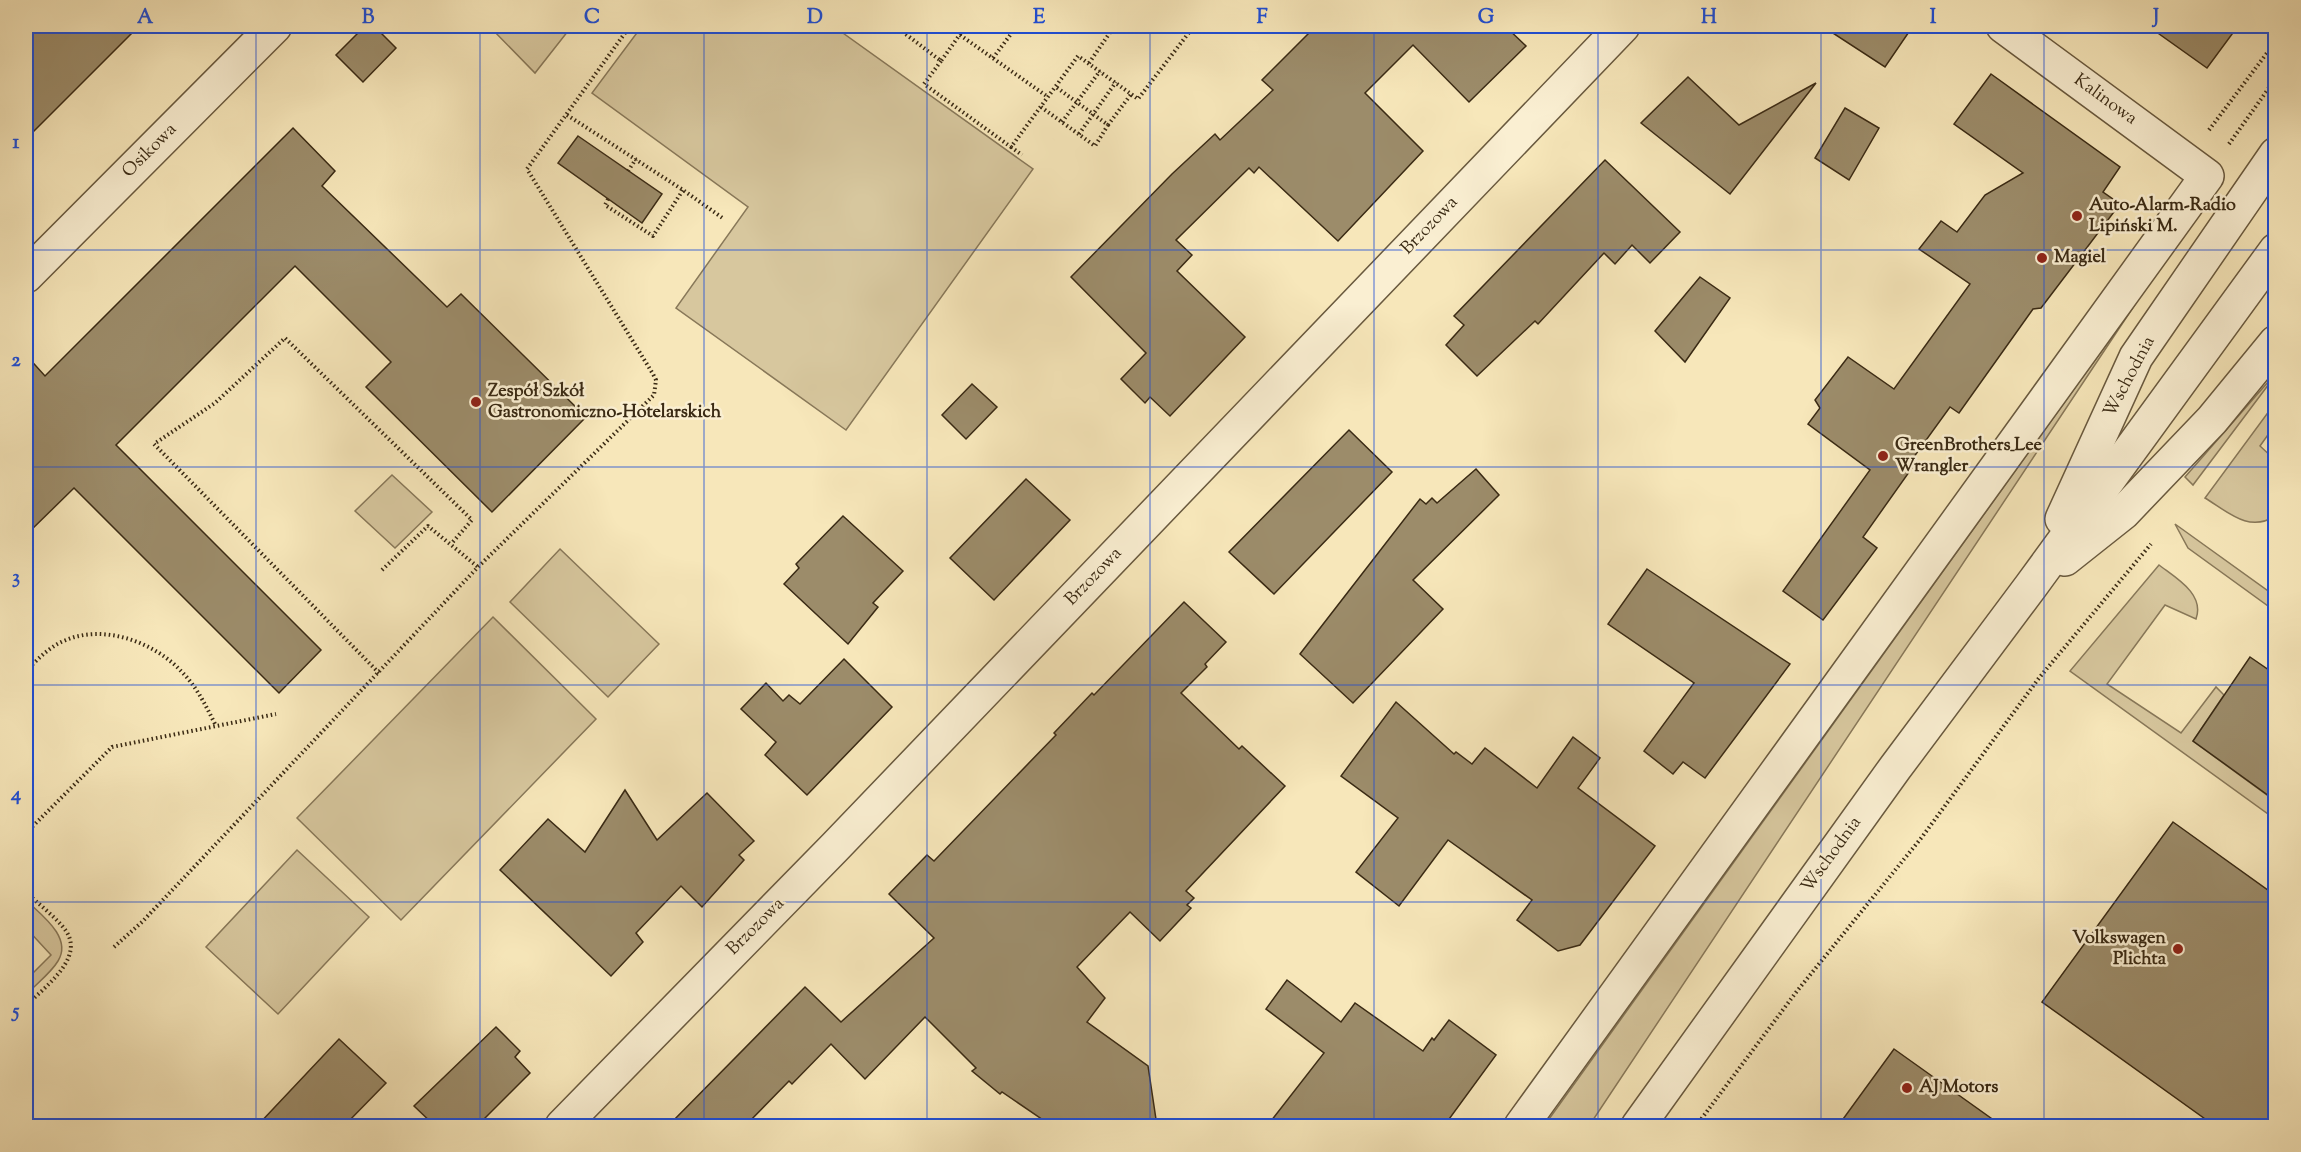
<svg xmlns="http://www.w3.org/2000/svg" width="2301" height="1152" font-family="'Sorts Mill Goudy',serif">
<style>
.green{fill:#d7c79e;stroke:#887859;stroke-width:1.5}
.building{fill:#9c8c6a;stroke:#3a2a14;stroke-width:1.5}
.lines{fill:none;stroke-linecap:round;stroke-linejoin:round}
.minor-casing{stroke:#69593e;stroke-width:36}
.tertiary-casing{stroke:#69593e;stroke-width:36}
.path{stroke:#3a2a14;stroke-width:4;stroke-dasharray:1.5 3;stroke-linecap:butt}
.minor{stroke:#faefd2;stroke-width:33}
.tertiary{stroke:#faefd2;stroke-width:33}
.grid{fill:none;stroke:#1d4ed8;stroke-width:1.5;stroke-opacity:0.55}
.poi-dot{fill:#8f2418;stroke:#faefd2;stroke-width:2}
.labels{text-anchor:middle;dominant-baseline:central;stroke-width:5;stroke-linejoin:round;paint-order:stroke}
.street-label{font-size:18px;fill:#3a2a14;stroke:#faefd2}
.poi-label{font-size:18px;font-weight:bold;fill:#3a2a14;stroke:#faefd2;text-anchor:start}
.neatline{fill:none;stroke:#1d4ed8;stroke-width:2}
.grid-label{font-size:20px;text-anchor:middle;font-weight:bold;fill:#1d4ed8}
</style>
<rect width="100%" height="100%" fill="#f7e7ba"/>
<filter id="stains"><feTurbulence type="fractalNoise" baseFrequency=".00333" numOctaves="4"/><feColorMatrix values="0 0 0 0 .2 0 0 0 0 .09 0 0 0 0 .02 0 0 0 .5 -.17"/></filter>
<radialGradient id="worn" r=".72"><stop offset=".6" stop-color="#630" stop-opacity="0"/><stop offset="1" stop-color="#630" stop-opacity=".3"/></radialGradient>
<!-- green -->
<g class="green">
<polygon points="489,26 572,26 535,73"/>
<polygon points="642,26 833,26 1033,169 846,430 676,308 748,207 592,93"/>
<polygon points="2136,303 1589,1126 1544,1126"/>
<polygon points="2275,374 2275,376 2193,485 2185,477"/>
<path d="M 2275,403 L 2275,425 L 2260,446 L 2275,460 L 2275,516 C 2249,533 2228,512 2205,498 Z"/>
<polygon points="392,475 432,512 395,548 355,511"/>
<polygon points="2175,524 2275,596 2275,611 2188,548"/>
<polygon points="560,549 659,644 608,697 510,602"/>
<path d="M 2159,565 C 2176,578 2205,594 2196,619 L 2165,605 L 2107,684 L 2181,733 L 2216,687 L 2224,695 L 2193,741 L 2275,801 L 2275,819 L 2070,671 Z"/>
<polygon points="493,617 596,719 401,920 297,818"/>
<polygon points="297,850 369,917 278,1014 206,947"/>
<path d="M 26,900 C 40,914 73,937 58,961 C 51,973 36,984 26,995 L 26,980 L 51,955 L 26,928 Z"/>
</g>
<!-- building -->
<g class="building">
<polygon points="36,26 139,26 26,139 26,36"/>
<polygon points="365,26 374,26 396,48 363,82 336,55"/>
<polygon points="1316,26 1505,26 1526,46 1469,102 1413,45 1365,93 1423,151 1338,241 1259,167 1254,173 1249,168 1176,240 1192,255 1177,271 1245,337 1170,416 1150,397 1145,403 1121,379 1146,353 1071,277 1172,174 1215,134 1220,140 1273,90 1262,80"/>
<polygon points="1822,26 1913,26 1885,67"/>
<polygon points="2148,26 2238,26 2207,68"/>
<polygon points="1991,74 2120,167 2103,192 2120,204 2041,308 2033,309 1959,413 1950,407 1908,465 1912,468 1863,537 1877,548 1823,620 1783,591 1870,470 1808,424 1820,408 1815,400 1848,357 1894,389 1970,284 1919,249 1941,221 1957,232 1985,195 2023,173 1954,124"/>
<polygon points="1688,77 1739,125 1816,83 1730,194 1641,123"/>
<polygon points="1845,108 1879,128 1849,180 1815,158"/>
<polygon points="293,128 335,171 322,186 447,307 461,294 586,417 492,512 366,387 391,362 295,266 116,445 321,650 279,693 74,488 26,535 26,355 45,376"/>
<polygon points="578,136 662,194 642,223 558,163"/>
<polygon points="1605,160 1680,232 1650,263 1632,245 1615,264 1604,253 1538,324 1535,321 1477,376 1446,345 1464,325 1454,316"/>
<polygon points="1700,277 1730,298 1685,362 1655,331"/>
<polygon points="972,384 997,407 966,439 942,415"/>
<polygon points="1349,430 1392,472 1274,594 1229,552"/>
<polygon points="1476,469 1499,495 1413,580 1443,609 1353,703 1300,654 1420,499 1426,504 1432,498 1437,503"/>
<polygon points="1026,479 1070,520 994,600 950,558"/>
<polygon points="843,516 903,571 873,603 878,607 848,644 784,584 799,568 796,564"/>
<polygon points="1647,569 1790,664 1705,778 1683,762 1673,774 1644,751 1694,683 1608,624"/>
<polygon points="1184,602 1226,642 1205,664 1207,667 1181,693 1239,749 1242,746 1285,786 1186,891 1194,898 1187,905 1191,908 1160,941 1130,912 1077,967 1105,998 1087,1022 1148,1066 1157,1126 1052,1126 1002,1092 1000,1094 972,1071 976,1068 925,1017 865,1079 831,1044 792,1084 789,1081 745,1126 668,1126 805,987 841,1022 934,938 889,894 927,855 934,861 1056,735 1054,733 1092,693 1094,695"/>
<polygon points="2250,657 2276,675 2276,801 2193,741"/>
<polygon points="844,659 892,707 807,795 765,755 776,742 741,709 766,683 783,701 789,695 800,704"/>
<polygon points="1396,702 1454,754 1456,752 1472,764 1485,748 1537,788 1573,737 1600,758 1578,788 1655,846 1580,945 1558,951 1517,920 1532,900 1448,840 1399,906 1356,872 1398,818 1341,776"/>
<polygon points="625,790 657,840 707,793 754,841 739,855 744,860 702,907 681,886 636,933 643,942 611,976 500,870 548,819 585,852"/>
<polygon points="2173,822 2276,896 2276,1126 2215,1126 2042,1002"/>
<polygon points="1287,980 1341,1022 1355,1003 1423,1051 1432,1038 1434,1040 1449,1020 1496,1055 1444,1126 1267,1126 1324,1053 1266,1009"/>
<polygon points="496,1027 520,1051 515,1057 530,1073 477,1126 435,1126 414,1106"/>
<polygon points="339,1039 386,1083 344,1126 257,1126"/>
<polygon points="1894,1049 2002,1126 1838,1126"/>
</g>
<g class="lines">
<!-- minor casing -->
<g class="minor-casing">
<g id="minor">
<polyline points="26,276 275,26"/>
<polyline points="562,1126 835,847 1623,26"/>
<polyline points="1521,1126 2207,176 2003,26"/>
</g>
</g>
<!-- tertiary casing -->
<g class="tertiary-casing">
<g id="tertiary">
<polyline points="2062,519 2136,357 2276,154"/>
<polyline points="2065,559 2123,513 2212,420 2276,342"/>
<polyline points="1638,1126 1895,768 2031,586 2276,250"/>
</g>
</g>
<!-- path -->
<g class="path">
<polyline points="895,26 941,61 966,26"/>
<polyline points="1102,26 1111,31"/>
<polyline points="960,35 1048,97"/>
<polyline points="993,58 1017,26"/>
<polyline points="941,61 924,84 1011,147 1078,56 1138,99 1194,26"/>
<polyline points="1089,63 1111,31 1116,32 1120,26"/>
<polyline points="1041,107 1095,146 1108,125 1056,87"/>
<polyline points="567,115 683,190 724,219"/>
<polyline points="1062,122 1100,71"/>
<polyline points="1108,125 1132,93"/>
<polyline points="2209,130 2276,41"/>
<polyline points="1079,134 1116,82"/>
<polyline points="2229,144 2276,78"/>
<polyline points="1011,147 1022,155"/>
<polyline points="628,171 636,159"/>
<polyline points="608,199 605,205 653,236 683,190"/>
<polyline points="382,570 428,526 478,567"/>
<path d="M 26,671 C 38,659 50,646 66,640 C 104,624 154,642 181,671 C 197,687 206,706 216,726"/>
<polyline points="379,673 154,444 215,403 285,338 472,520 451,544"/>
<polyline points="26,833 112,747 276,714"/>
<path d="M 26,892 C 37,903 57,918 66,931 C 85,959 43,988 26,1006"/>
<polyline points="114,947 142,922 478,567 654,395 656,380 653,374 527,169 630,26"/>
<polyline points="1696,1126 1797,991 1922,837 2039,678 2151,544"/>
</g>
<!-- minor -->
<use href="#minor" class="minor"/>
<!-- tertiary -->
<use href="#tertiary" class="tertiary"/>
</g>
<!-- grid -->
<path class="grid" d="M 256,26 L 256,1126M 480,26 L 480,1126M 704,26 L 704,1126M 927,26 L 927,1126M 1150,26 L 1150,1126M 1374,26 L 1374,1126M 1598,26 L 1598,1126M 1821,26 L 1821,1126M 2044,26 L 2044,1126M 26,250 L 2276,250M 26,467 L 2276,467M 26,685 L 2276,685M 26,902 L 2276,902"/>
<!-- markers -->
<g class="poi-dot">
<circle cx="2077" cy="216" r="6"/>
<circle cx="2042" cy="258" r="6"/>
<circle cx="476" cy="402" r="6"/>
<circle cx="1883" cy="456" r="6"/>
<circle cx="2178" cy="949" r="6"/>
<circle cx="1907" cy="1088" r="6"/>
</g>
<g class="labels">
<!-- street labels -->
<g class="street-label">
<text transform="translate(2105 100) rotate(36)">Kalinowa</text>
<text transform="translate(150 151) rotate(-45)">Osikowa</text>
<text transform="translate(1430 226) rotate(-46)">Brzozowa</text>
<text transform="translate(2130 377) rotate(-62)">Wschodnia</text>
<text transform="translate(1094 577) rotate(-46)">Brzozowa</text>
<text transform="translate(1832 855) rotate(-54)">Wschodnia</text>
<text transform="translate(756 927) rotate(-45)">Brzozowa</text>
</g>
<!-- poi labels -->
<g class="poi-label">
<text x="2089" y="206">Auto-Alarm-Radio<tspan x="2089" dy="21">Lipiński M.</tspan></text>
<text x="2054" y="258">Magiel</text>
<text x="488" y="392">Zespół Szkół<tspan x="488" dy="21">Gastronomiczno-Hotelarskich</tspan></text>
<text x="1895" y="446">GreenBrothers_Lee<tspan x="1895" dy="21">Wrangler</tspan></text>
<text x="2166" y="939" text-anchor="end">Volkswagen<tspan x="2166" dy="21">Plichta</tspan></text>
<text x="1919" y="1088">AJ Motors</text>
</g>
</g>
<!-- margin -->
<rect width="2301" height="1152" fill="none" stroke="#f7e7ba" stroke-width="66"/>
<rect x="33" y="33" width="2235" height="1086" class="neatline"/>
<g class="grid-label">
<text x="145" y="23">A</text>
<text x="368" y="23">B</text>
<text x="592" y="23">C</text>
<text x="815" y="23">D</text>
<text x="1039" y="23">E</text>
<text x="1262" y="23">F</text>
<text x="1486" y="23">G</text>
<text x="1709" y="23">H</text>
<text x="1933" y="23">I</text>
<text x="2156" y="23">J</text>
<text x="16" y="148">1</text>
<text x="16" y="366">2</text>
<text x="16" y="583">3</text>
<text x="16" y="800">4</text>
<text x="16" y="1017">5</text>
</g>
<rect width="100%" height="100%" filter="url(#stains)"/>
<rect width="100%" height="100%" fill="url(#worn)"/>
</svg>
